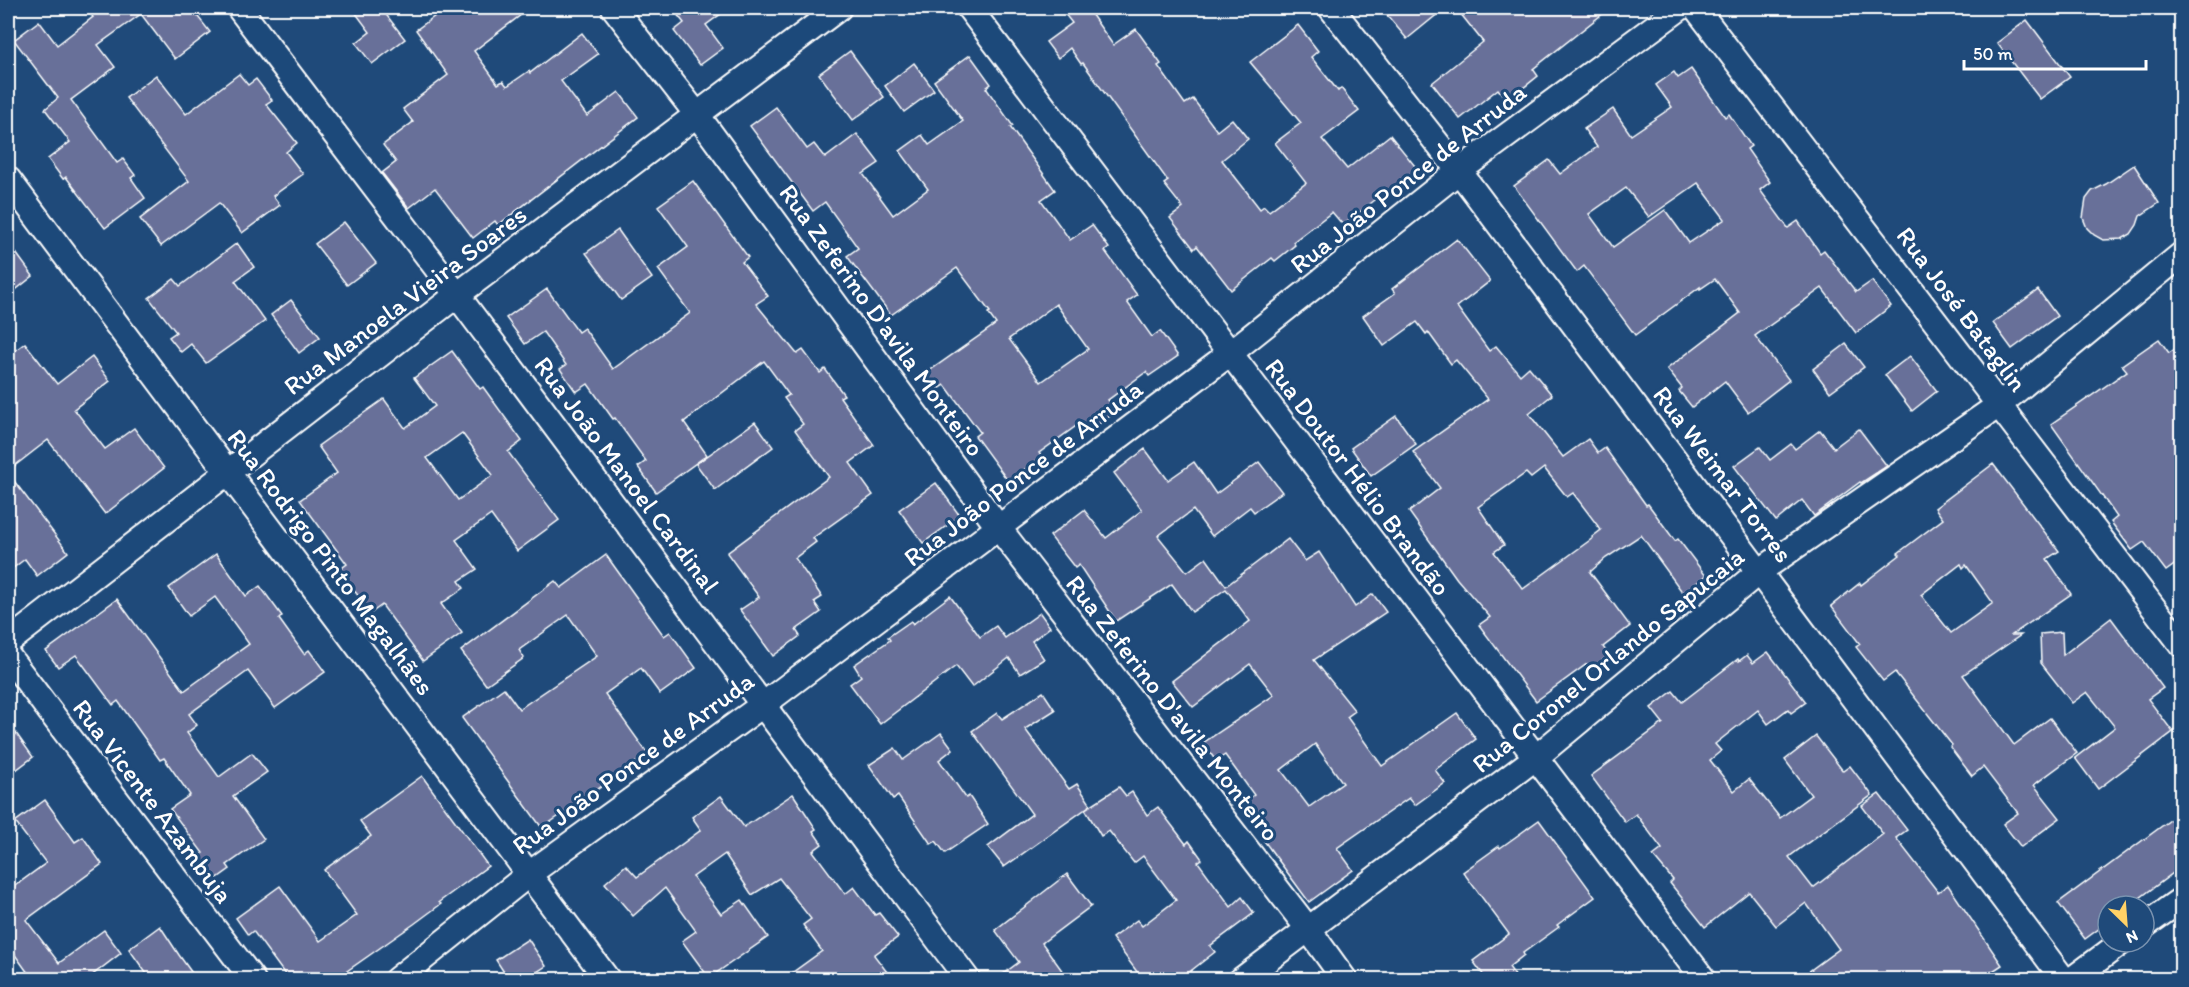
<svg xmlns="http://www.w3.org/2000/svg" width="2189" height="987" font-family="Itim,sans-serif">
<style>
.building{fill:#677099;stroke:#fff;stroke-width:1.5;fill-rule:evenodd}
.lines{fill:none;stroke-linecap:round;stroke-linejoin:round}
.minor-casing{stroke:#fff;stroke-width:28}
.minor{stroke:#1f4a7a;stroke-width:24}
.labels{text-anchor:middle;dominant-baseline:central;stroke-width:6;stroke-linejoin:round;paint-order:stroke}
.street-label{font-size:26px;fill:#fff;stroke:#1f4a7a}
</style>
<rect width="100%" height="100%" fill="#1f4a7a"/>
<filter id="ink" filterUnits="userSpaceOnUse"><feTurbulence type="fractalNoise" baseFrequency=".0167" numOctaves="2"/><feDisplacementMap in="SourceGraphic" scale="12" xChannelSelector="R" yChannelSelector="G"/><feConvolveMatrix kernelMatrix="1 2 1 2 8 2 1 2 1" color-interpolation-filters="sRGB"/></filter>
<g filter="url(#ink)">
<!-- building -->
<g class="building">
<polygon points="86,8 191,8 210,32 175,59 141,14 98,45 115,67 71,100 117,163 123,159 135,175 131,178 145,198 105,228 66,177 63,179 48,159 70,142 45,109 58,98 14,40 39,21 57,45 93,17"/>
<polygon points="352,8 381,8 405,39 372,64 356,43 370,32"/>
<polygon points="446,8 530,8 474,51 498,84 503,81 507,86 529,71 530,73 582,33 598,54 561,81 587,116 619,92 638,117 498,225 495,221 473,238 435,188 409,208 382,173 396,162 383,145 413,122 403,109 448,75 416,30"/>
<polygon points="672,8 729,8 706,25 723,48 700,65 674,31 684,23"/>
<polygon points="1060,8 1087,8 1113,45 1136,29 1161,64 1158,66 1185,104 1193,99 1217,131 1232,119 1248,139 1222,160 1260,209 1264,206 1269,211 1306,183 1275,143 1301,123 1250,62 1298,25 1318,51 1311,57 1338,91 1341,88 1359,111 1322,139 1347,169 1390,135 1419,171 1386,196 1384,193 1343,225 1332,212 1293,242 1295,245 1275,261 1272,258 1231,290 1197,246 1194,249 1170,218 1183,208 1164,184 1168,181 1083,63 1081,64 1070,48 1058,58 1046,42 1072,23"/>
<polygon points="1381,8 1445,8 1407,39"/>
<polygon points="1456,8 1610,8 1533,69 1538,76 1507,101 1498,89 1460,119 1432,83 1483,42"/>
<polygon points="2027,20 2070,77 2040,99 1997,43"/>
<polygon points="850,51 884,97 853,120 819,74"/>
<path d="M 970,55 L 991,84 L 986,88 L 1013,126 L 1010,127 L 1055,190 L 1041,200 L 1070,240 L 1092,225 L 1109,248 L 1105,251 L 1137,295 L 1127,302 L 1152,337 L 1160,331 L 1178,356 L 1149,376 L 1146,372 L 1108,400 L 1117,411 L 1086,433 L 1079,424 L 1039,453 L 1042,457 L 1008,481 L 975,436 L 980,432 L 945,385 L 937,390 L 925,374 L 996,324 L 988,313 L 990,312 L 957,268 L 891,315 L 847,256 L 858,248 L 825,202 L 813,211 L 750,126 L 776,107 L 807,149 L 814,144 L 825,158 L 857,134 L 879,163 L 863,174 L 893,215 L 928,189 L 900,151 L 922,135 L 929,145 L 963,121 L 934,81 ZM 1056,304 L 1088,349 L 1041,382 L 1009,339 Z"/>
<polygon points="914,63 934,90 904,112 885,86"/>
<path d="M 1691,69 L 1725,117 L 1729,114 L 1751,146 L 1747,149 L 1770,182 L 1760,190 L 1788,228 L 1798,221 L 1820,253 L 1824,250 L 1856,292 L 1872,281 L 1891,306 L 1856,333 L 1822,288 L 1755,336 L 1789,380 L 1748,412 L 1725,381 L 1692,407 L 1679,391 L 1682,388 L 1667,369 L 1740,313 L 1715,279 L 1700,289 L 1700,287 L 1635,335 L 1584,266 L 1577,272 L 1514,186 L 1549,160 L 1560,174 L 1597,147 L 1584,129 L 1613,109 L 1631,135 L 1672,107 L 1656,85 L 1674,72 L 1678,78 ZM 1698,183 L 1725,219 L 1689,243 L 1665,210 L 1613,247 L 1589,214 L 1626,188 L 1649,217 Z"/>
<polygon points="239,74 248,85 256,79 272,100 266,104 297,143 286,152 303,174 273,196 280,205 242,233 219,203 161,246 140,219 189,181 126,98 156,75 186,114"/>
<polygon points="2134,165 2159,203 2140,216 2137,225 2131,234 2122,239 2103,240 2094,235 2087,228 2083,218 2086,199 2092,191 2106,184"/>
<polygon points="693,181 748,257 742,262 768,296 756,304 797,354 803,350 820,373 825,369 844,395 840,397 874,445 850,463 873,495 813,538 816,542 795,558 822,597 814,602 821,612 796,630 800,636 773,656 740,610 759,597 727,553 829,477 795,430 803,424 784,398 789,395 764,361 684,422 707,455 656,492 638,467 646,461 615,418 613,419 588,384 576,392 560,369 566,365 543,332 525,344 506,318 547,289 578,332 584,328 613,369 690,313 658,269 688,247 658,206"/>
<polygon points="344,222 376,263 347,285 315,244"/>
<polygon points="618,230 652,278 621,300 586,253"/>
<path d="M 1457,239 L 1490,281 L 1457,307 L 1489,351 L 1496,346 L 1520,375 L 1529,367 L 1552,395 L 1529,414 L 1563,457 L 1588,439 L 1598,453 L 1605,448 L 1646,505 L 1648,504 L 1675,541 L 1678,539 L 1706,576 L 1683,593 L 1641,535 L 1606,558 L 1590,572 L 1630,626 L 1603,647 L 1609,655 L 1590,670 L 1587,664 L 1536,701 L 1479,625 L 1490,617 L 1457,579 L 1409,512 L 1440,488 L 1413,452 L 1488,399 L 1456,360 L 1451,364 L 1428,332 L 1426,334 L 1417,322 L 1384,346 L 1363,316 L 1395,293 L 1392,289 ZM 1544,468 L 1567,497 L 1573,493 L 1601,530 L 1592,537 L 1593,538 L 1523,589 L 1494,552 L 1504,545 L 1478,507 L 1526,473 L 1531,478 Z"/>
<polygon points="8,242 33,276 8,296"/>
<polygon points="237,243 254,267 235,281 265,321 206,363 191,344 181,352 169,337 176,332 149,298 174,279 180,286"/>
<polygon points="2038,290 2057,316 2012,349 1993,323"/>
<polygon points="291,300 320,337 299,353 271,315"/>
<polygon points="2159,339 2169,353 2181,345 2181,560 2166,571 2144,542 2132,550 2111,522 2117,517 2051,424 2127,371 2122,365"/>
<polygon points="25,343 57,384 92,357 110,381 74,409 105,449 134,428 164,468 105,514 48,440 8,471 8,356"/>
<polygon points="1846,344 1864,367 1830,392 1813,369"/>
<path d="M 452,351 L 480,389 L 483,387 L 522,441 L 508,452 L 559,520 L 517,551 L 491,515 L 456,540 L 477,569 L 459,581 L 464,588 L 441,604 L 462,633 L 423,661 L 382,605 L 371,613 L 339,570 L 347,564 L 300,500 L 337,473 L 318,446 L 344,427 L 384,399 L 405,428 L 435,406 L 414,378 ZM 462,433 L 493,475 L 458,500 L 427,458 Z"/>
<polygon points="1910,356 1937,391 1912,411 1885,375"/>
<polygon points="1396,416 1416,444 1371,476 1351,448"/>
<polygon points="755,422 773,447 715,490 696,464"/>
<polygon points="1859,429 1887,466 1861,483 1860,482 1814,516 1802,500 1776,521 1734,466 1760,447 1770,460 1791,444 1795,449 1820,430 1834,448"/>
<path d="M 1145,449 L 1168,480 L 1194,462 L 1216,494 L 1259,462 L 1282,492 L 1254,512 L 1250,507 L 1212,536 L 1193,510 L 1158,536 L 1187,572 L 1206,558 L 1226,586 L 1288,539 L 1305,561 L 1319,552 L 1355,607 L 1373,594 L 1386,612 L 1314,660 L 1355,711 L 1347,717 L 1382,766 L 1457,713 L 1476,739 L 1435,770 L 1445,783 L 1415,805 L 1409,798 L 1337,848 L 1353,870 L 1309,902 L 1262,838 L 1270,832 L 1247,800 L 1254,795 L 1225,755 L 1216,761 L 1203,743 L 1274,695 L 1250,664 L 1193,707 L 1172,681 L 1250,621 L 1226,589 L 1192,612 L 1172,584 L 1116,621 L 1079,565 L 1075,568 L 1050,536 L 1084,510 L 1106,538 L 1142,510 L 1114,473 ZM 1315,744 L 1343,783 L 1309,807 L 1281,770 Z"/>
<path d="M 1993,464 L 2059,551 L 2047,559 L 2071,594 L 2012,635 L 2021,635 L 1963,675 L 2014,745 L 2050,718 L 2077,753 L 2034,785 L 2060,818 L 2021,847 L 2003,824 L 2018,813 L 1983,767 L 1972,776 L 1950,747 L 1952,745 L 1895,672 L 1883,681 L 1856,647 L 1860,644 L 1831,606 L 1860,583 L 1861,585 L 1900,555 L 1898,553 L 1943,519 L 1935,508 ZM 1961,564 L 1963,568 L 1966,565 L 1993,603 L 1951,633 L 1921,595 Z"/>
<polygon points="8,473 68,552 37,576 25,559 8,572"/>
<polygon points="936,483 960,516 923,543 899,510"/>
<polygon points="216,554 246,596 260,586 282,616 279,619 304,654 309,650 325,672 275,708 248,671 189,714 197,725 187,733 219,777 252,753 267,772 233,796 264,839 227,865 230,869 212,882 195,859 203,853 170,809 190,795 164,758 160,760 118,701 113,705 76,655 58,667 46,651 117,599 184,691 249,644 215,597 189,616 169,588"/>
<polygon points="606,555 664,636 670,632 696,668 660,694 641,668 605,694 648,754 542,828 462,718 504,688 519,709 597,656 568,615 519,650 524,658 486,685 461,651 555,581 561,588"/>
<polygon points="950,596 980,637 996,626 1005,638 1040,613 1050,627 1032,641 1044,659 1020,674 1009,658 972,687 956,666 880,724 850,684 861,676 854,665 890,640 888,637 911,621 913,624"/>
<polygon points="2111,618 2163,688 2148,699 2173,732 2098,789 2075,758 2115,727 2087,692 2072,703 2041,663 2040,634 2062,632 2063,655"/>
<polygon points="1768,652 1806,702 1791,713 1788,709 1768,724 1758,710 1715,744 1721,751 1710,760 1734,791 1749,779 1780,818 1811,795 1785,760 1816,736 1843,771 1850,766 1872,795 1789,857 1813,888 1883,834 1862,806 1879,794 1907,830 1896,838 1938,892 1948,885 2002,965 1979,980 1797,980 1839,949 1806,903 1776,926 1749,892 1705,927 1670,883 1673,880 1653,856 1662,849 1636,814 1625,822 1591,776 1663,723 1651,708 1673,691 1682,702 1738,659 1739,661 1747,655 1753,663"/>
<polygon points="1043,692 1055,710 1025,729 1069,789 1077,784 1091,805 1004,867 988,847 1032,814 972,731 997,713 1002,719"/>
<polygon points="8,722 33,757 8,776"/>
<polygon points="941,733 953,749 939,760 966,798 969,796 988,824 945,853 936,841 931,844 898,796 893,799 869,765 895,748 903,760"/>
<polygon points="422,776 488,866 439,902 441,904 414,924 334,980 289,980 253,931 248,935 236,918 280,886 320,941 357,915 324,870 371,836 360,821"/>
<polygon points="1119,787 1126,796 1132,792 1147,815 1158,807 1186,844 1189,841 1202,859 1198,862 1231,907 1242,897 1254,913 1210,946 1215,952 1179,980 1143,980 1112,938 1137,920 1142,926 1176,900 1143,856 1134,863 1109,831 1101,836 1085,809"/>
<polygon points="793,794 816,829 813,831 822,844 813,851 845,894 854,887 875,915 879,913 898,937 874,955 893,980 782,980 822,951 803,925 811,919 779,878 752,895 725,854 693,877 721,914 742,900 768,937 709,978 682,941 696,931 665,888 633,916 605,883 626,865 637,877 701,830 692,817 721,796 744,827"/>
<polygon points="45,800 75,842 83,837 102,864 26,920 59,963 104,930 121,953 86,980 33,980 8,945 8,891 46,863 15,822"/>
<polygon points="2181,812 2181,867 2129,906 2108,906 2108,922 2085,939 2058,903"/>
<polygon points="1539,820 1595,897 1557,925 1559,927 1523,953 1524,955 1509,967 1518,980 1487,980 1473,961 1509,934 1463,872 1499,846 1500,848"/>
<polygon points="1067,874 1091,906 1042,943 1069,980 995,980 1019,962 995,930"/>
<polygon points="160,926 179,955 197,980 151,980 129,949"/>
<polygon points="528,939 546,966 537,972 542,980 509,980 496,960"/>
</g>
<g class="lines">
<!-- minor casing -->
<g class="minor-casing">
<g id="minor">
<polyline points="239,8 457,295 968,980"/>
<polyline points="614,8 698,116 998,527 1309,930 1345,980"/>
<polyline points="969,8 1704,980"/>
<polyline points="1331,8 1459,171 2064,980"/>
<polyline points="1696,8 2182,645"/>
<polyline points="8,179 608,980"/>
<polyline points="8,642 457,295 839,8"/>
<polyline points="8,656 253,980"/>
<polyline points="2144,926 2182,899"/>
<polyline points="396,980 529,874 764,704 1229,354 1459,171 1680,8"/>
<polyline points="1241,980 1535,758 1760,571 1999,405 2182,254"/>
<polyline points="2071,980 2122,942"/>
</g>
</g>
<!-- minor -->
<use href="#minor" class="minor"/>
</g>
</g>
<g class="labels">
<!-- street labels -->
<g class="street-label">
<text transform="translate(1408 178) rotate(-38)">Rua João Ponce de Arruda</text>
<text transform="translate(405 300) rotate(-37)">Rua Manoela Vieira Soares</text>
<text transform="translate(1962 309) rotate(53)">Rua José Bataglin</text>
<text transform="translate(882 320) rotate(54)">Rua Zeferino D'avila Monteiro</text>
<text transform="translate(1023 473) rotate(-37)">Rua João Ponce de Arruda</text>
<text transform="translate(1723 474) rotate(53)">Rua Weimar Torres</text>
<text transform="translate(627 475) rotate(53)">Rua João Manoel Cardinal</text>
<text transform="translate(1358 477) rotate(53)">Rua Doutor Hélio Brandão</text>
<text transform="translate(331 562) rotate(53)">Rua Rodrigo Pinto Magalhães</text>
<text transform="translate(1608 660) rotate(-39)">Rua Coronel Orlando Sapucaia</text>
<text transform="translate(1173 708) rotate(52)">Rua Zeferino D'avila Monteiro</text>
<text transform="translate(633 763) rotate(-36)">Rua João Ponce de Arruda</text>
<text transform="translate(153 801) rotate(53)">Rua Vicente Azambuja</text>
</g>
</g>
<!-- margin -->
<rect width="2189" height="987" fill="none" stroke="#1f4a7a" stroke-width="30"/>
<rect x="15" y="15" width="2159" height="957" fill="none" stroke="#fff" stroke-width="2" filter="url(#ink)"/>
<!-- north arrow -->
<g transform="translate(2126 924) rotate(155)"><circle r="28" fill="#1f4a7a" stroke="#7992af" stroke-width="1.5"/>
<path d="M0-4.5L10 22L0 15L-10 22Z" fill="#ffd166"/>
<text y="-9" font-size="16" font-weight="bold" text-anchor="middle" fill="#ffffff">N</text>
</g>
<!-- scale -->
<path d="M1964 60v9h182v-9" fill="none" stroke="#ffffff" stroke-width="3"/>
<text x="1973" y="60" font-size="18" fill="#ffffff" stroke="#1f4a7a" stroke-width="4.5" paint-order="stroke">50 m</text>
</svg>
